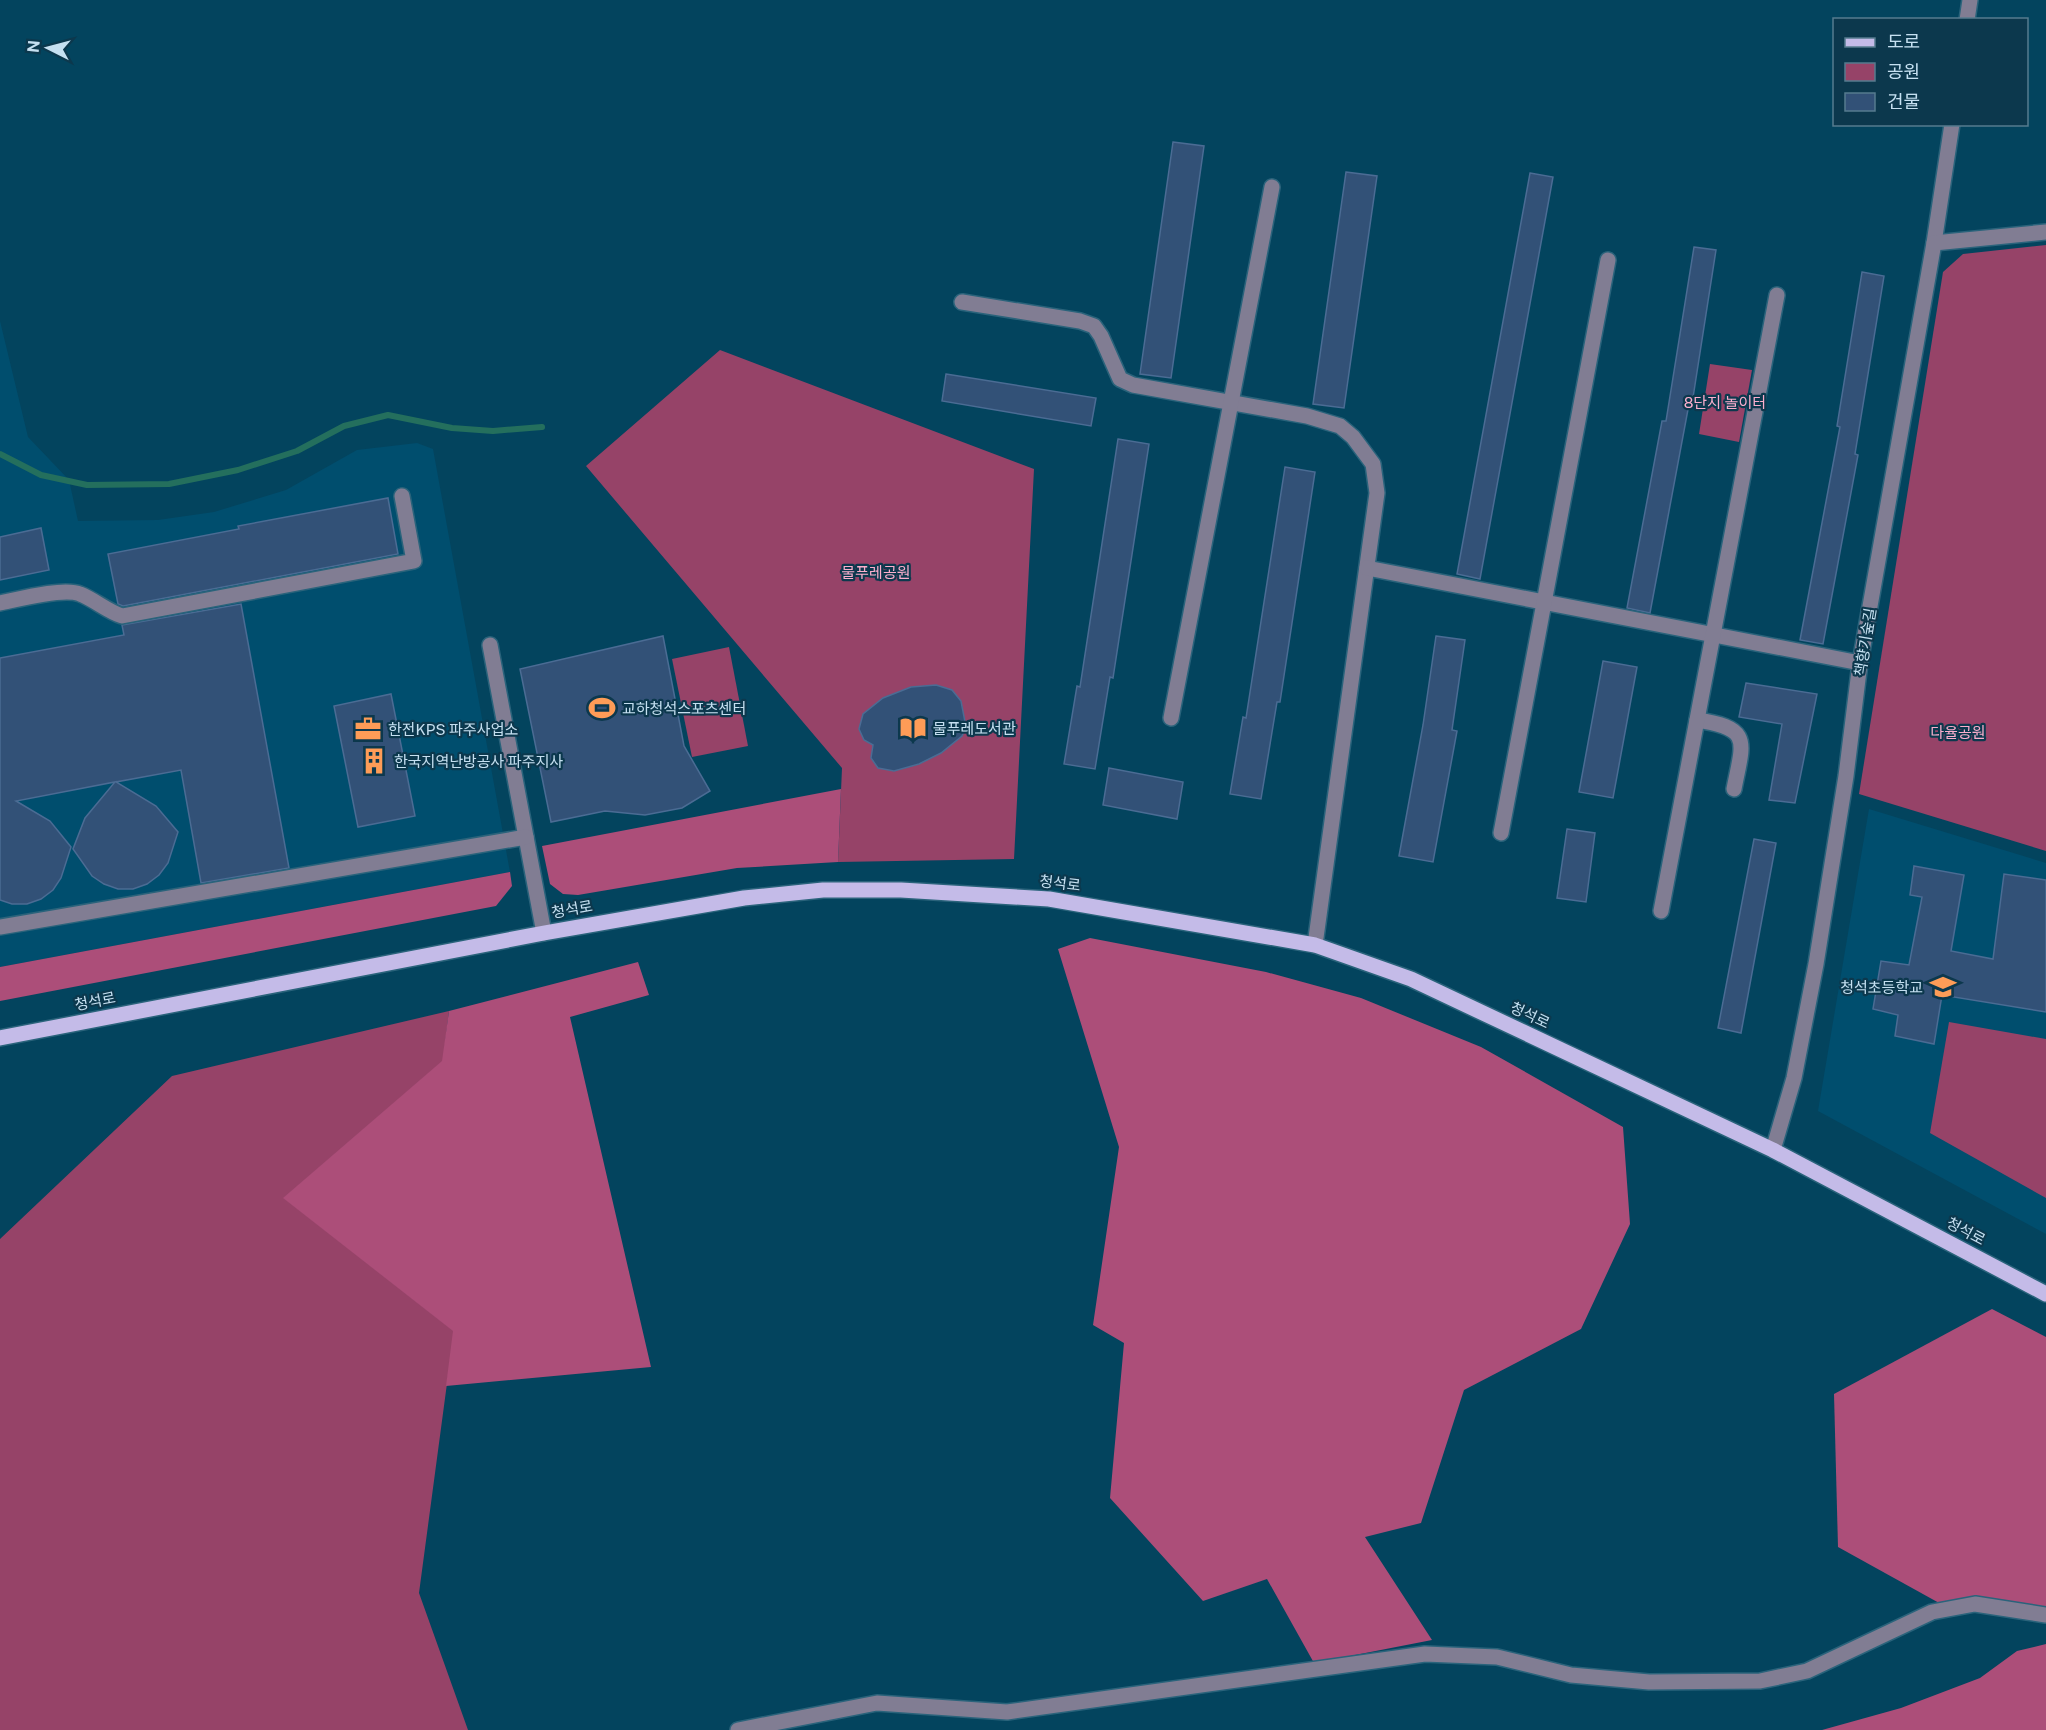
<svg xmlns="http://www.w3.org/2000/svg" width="2046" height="1730" font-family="'Public Sans','Noto Sans KR',sans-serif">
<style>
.built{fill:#004e6e}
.green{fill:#964368}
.forest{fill:#ac4e79}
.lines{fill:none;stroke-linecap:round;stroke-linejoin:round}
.stream{stroke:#246f5d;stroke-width:6}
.building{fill:#325177;stroke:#4b6c94;stroke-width:1.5}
.minor-casing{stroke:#2a637b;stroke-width:18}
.major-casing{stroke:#2a637b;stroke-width:18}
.minor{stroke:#817d93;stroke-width:15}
.major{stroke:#c4bbe8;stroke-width:15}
.labels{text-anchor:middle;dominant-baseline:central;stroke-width:4.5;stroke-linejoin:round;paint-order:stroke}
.park-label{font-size:15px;fill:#fbafcd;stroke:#0c384d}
.street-label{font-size:15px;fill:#c5e0f1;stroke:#0c384d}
.poi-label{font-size:15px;fill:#c5e0f1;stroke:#0c384d;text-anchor:start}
</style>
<rect width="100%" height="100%" fill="#03445e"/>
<!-- built -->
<g class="built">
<polygon points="0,321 28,437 69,480 78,521 158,520 214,512 286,490 357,450 417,443 433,449 510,872 0,967"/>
<polygon points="1869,809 2046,863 2046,1234 1818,1111"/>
</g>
<!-- green -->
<g class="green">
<polygon points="2046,245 2046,851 1859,794 1943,272 1963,254"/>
<polygon points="720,350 1034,469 1014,859 838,862 842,768 586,466"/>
<polygon points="1710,364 1752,370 1739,442 1699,434"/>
<polygon points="729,647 748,746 692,757 672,659"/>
<polygon points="449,1011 443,1061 284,1198 454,1331 419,1593 468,1730 0,1730 0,1239 172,1076"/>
<polygon points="1949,1022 2046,1039 2046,1198 1930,1133"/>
</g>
<!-- forest -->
<g class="forest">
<polygon points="841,789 838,862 737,868 578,895 563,894 550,884 542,846"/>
<polygon points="510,872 512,886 496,906 0,1001 0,967"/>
<polygon points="1090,938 1266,972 1361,998 1481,1047 1623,1127 1630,1224 1581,1329 1464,1390 1421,1523 1365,1537 1432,1640 1314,1663 1267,1579 1203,1601 1110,1498 1124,1343 1093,1325 1119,1147 1058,949"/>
<polygon points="638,962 649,995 570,1017 651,1367 446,1386 453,1331 283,1198 442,1061 449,1011"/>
<polygon points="1992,1309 2046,1337 2046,1619 1950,1609 1838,1547 1834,1394"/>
<polygon points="2046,1644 2046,1730 1822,1730 1901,1708 1980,1678 2017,1651"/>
</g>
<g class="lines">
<!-- stream -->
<polyline class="stream" points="0,454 41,475 87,485 169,484 238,470 297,451 344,426 388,415 452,428 493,431 542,427"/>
</g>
<!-- building -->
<g class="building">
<polygon points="1173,142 1204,146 1171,378 1140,374"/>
<polygon points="1346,172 1377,176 1344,408 1313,404"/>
<polygon points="1530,173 1553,177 1480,579 1457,574"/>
<polygon points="1694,247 1716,250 1692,404 1689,404 1650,613 1627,608 1662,421 1666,421"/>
<polygon points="1862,272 1884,276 1855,454 1858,455 1823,644 1800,640 1840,427 1837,426"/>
<polygon points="946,374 1096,398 1091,426 942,401"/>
<polygon points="1118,439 1149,444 1113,678 1110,677 1095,769 1064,764 1077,686 1080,687"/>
<polygon points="1285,467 1315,472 1280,702 1277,702 1261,799 1230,794 1243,717 1246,718"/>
<polygon points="388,498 398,554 123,606 118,604 108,554 239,529 238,526"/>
<polygon points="41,528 49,570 0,580 0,537"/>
<polygon points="241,604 289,868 201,883 181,770 116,782 156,806 178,832 168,863 159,875 147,884 133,889 118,889 104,884 92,876 73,849 85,818 115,782 16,801 50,821 71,847 61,878 53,890 41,899 27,904 12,904 0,900 0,658 124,635 122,625"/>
<polygon points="663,636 684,746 710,791 682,808 645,815 605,811 551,822 520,669"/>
<polygon points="1436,636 1465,640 1452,730 1457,731 1433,862 1399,856 1423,725"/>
<polygon points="1603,661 1637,667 1613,798 1579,792"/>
<polygon points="1746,683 1817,694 1795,803 1769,800 1782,724 1739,717"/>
<polygon points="936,685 952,690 961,701 966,727 962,736 941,753 919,764 894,771 878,768 871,758 873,745 864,740 859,729 863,714 883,698 911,687"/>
<polygon points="391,694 415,816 358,827 334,706"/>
<polygon points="1109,768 1183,782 1177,819 1103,805"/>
<polygon points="1567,829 1595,833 1586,902 1557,898"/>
<polygon points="1754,839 1776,843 1741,1033 1718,1028"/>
<polygon points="1914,866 1964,875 1951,951 1993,959 2004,874 2046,880 2046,1012 1942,995 1934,1044 1895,1036 1898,1015 1873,1009 1881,961 1909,965 1922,897 1910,895"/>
</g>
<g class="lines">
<!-- minor casing -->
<g class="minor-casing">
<g id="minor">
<polyline points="1967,20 1970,0"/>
<polyline points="1934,243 1952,124"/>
<polyline points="962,302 1080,321 1094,326 1101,336 1120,379 1133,385 1307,416 1340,426 1353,437 1373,464 1377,493 1315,945"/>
<polyline points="1367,568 1860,663"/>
<path d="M 0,603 C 19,599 64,587 80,594 C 95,600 107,611 122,616 L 414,561 L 402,496"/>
<polyline points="490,645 544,933"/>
<polyline points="1171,718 1272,187"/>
<path d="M 1697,720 C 1753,728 1743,742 1734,789"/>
<polyline points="1501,833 1608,260"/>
<polyline points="1661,911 1777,295"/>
<polyline points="0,927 526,837"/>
<polyline points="1773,1150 1794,1078 1816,964 1846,776 1860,663 1934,243 2046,232"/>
<polyline points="738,1730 877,1703 1007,1712 1425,1654 1497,1657 1571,1675 1649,1682 1760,1681 1807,1671 1932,1612 1975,1604 2046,1615"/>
</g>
</g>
<!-- major casing -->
<g class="major-casing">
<polyline id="major" points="0,1038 544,933 744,898 823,890 901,890 1049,899 1315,945 1411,979 1773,1150 2046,1294"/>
</g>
<!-- minor -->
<use href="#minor" class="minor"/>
<!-- major -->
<use href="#major" class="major"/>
</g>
<!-- icons -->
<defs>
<g id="stadium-bare" transform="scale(2.07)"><path d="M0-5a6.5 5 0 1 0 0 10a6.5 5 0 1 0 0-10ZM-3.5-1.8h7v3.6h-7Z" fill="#fe9c57" stroke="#0c384d" stroke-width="2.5" paint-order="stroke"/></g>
<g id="library-bare" transform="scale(2.07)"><path d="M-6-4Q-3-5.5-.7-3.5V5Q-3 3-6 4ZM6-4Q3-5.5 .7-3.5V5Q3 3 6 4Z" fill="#fe9c57" stroke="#0c384d" stroke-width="2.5" paint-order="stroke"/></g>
<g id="office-bare" transform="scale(2.07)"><path d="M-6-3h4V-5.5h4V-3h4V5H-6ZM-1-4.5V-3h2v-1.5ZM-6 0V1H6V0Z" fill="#fe9c57" stroke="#0c384d" stroke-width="2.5" paint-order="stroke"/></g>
<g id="building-bare" transform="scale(2.07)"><path d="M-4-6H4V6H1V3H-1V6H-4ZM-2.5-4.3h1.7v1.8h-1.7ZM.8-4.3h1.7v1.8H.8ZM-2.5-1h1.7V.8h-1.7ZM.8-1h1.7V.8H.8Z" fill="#fe9c57" stroke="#0c384d" stroke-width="2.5" paint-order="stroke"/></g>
<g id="school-bare" transform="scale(2.07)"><path d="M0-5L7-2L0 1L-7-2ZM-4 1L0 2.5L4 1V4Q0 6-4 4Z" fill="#fe9c57" stroke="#0c384d" stroke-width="2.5" paint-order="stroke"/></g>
</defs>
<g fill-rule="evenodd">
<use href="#stadium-bare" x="602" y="708"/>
<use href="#library-bare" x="913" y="728"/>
<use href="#office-bare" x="368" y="729"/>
<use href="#building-bare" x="374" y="761"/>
<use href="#school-bare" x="1943" y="987"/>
</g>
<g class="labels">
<!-- park labels -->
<g class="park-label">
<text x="1725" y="402">8단지 놀이터</text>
<text x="876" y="572">물푸레공원</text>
<text x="1958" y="732">다율공원</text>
</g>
<!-- street labels -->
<g class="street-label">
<text transform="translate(1865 642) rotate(-81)">책향기숲길</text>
<text transform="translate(1060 883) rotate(7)">청석로</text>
<text transform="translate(572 909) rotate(-10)">청석로</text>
<text transform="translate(95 1001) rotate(-11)">청석로</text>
<text transform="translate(1530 1015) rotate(25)">청석로</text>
<text transform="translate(1966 1231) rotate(28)">청석로</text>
</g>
<!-- poi labels -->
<g class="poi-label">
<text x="622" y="708">교하청석스포츠센터</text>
<text x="933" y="728">물푸레도서관</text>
<text x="388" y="729">한전KPS 파주사업소</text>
<text x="394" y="761">한국지역난방공사 파주지사</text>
<text x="1923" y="987" text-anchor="end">청석초등학교</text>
</g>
</g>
<!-- legend -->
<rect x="1833" y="18" width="195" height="108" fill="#0c384d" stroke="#567b8f" stroke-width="1.5"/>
<rect x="1845" y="38" width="30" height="9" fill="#c4bbe8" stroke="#567b8f" stroke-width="1.5"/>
<text x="1887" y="48" font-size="18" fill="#c5e0f1">도로</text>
<rect x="1845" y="63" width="30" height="18" fill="#964368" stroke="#567b8f" stroke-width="1.5"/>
<text x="1887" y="78" font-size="18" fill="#c5e0f1">공원</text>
<rect x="1845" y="93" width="30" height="18" fill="#325177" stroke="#567b8f" stroke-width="1.5"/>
<text x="1887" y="108" font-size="18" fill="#c5e0f1">건물</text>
<!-- north arrow -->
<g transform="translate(48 48) rotate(276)" stroke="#0c384d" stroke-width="4.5" paint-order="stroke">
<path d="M0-4.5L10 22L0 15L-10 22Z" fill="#c5e0f1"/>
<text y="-9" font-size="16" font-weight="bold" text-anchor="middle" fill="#c5e0f1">N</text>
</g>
</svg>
